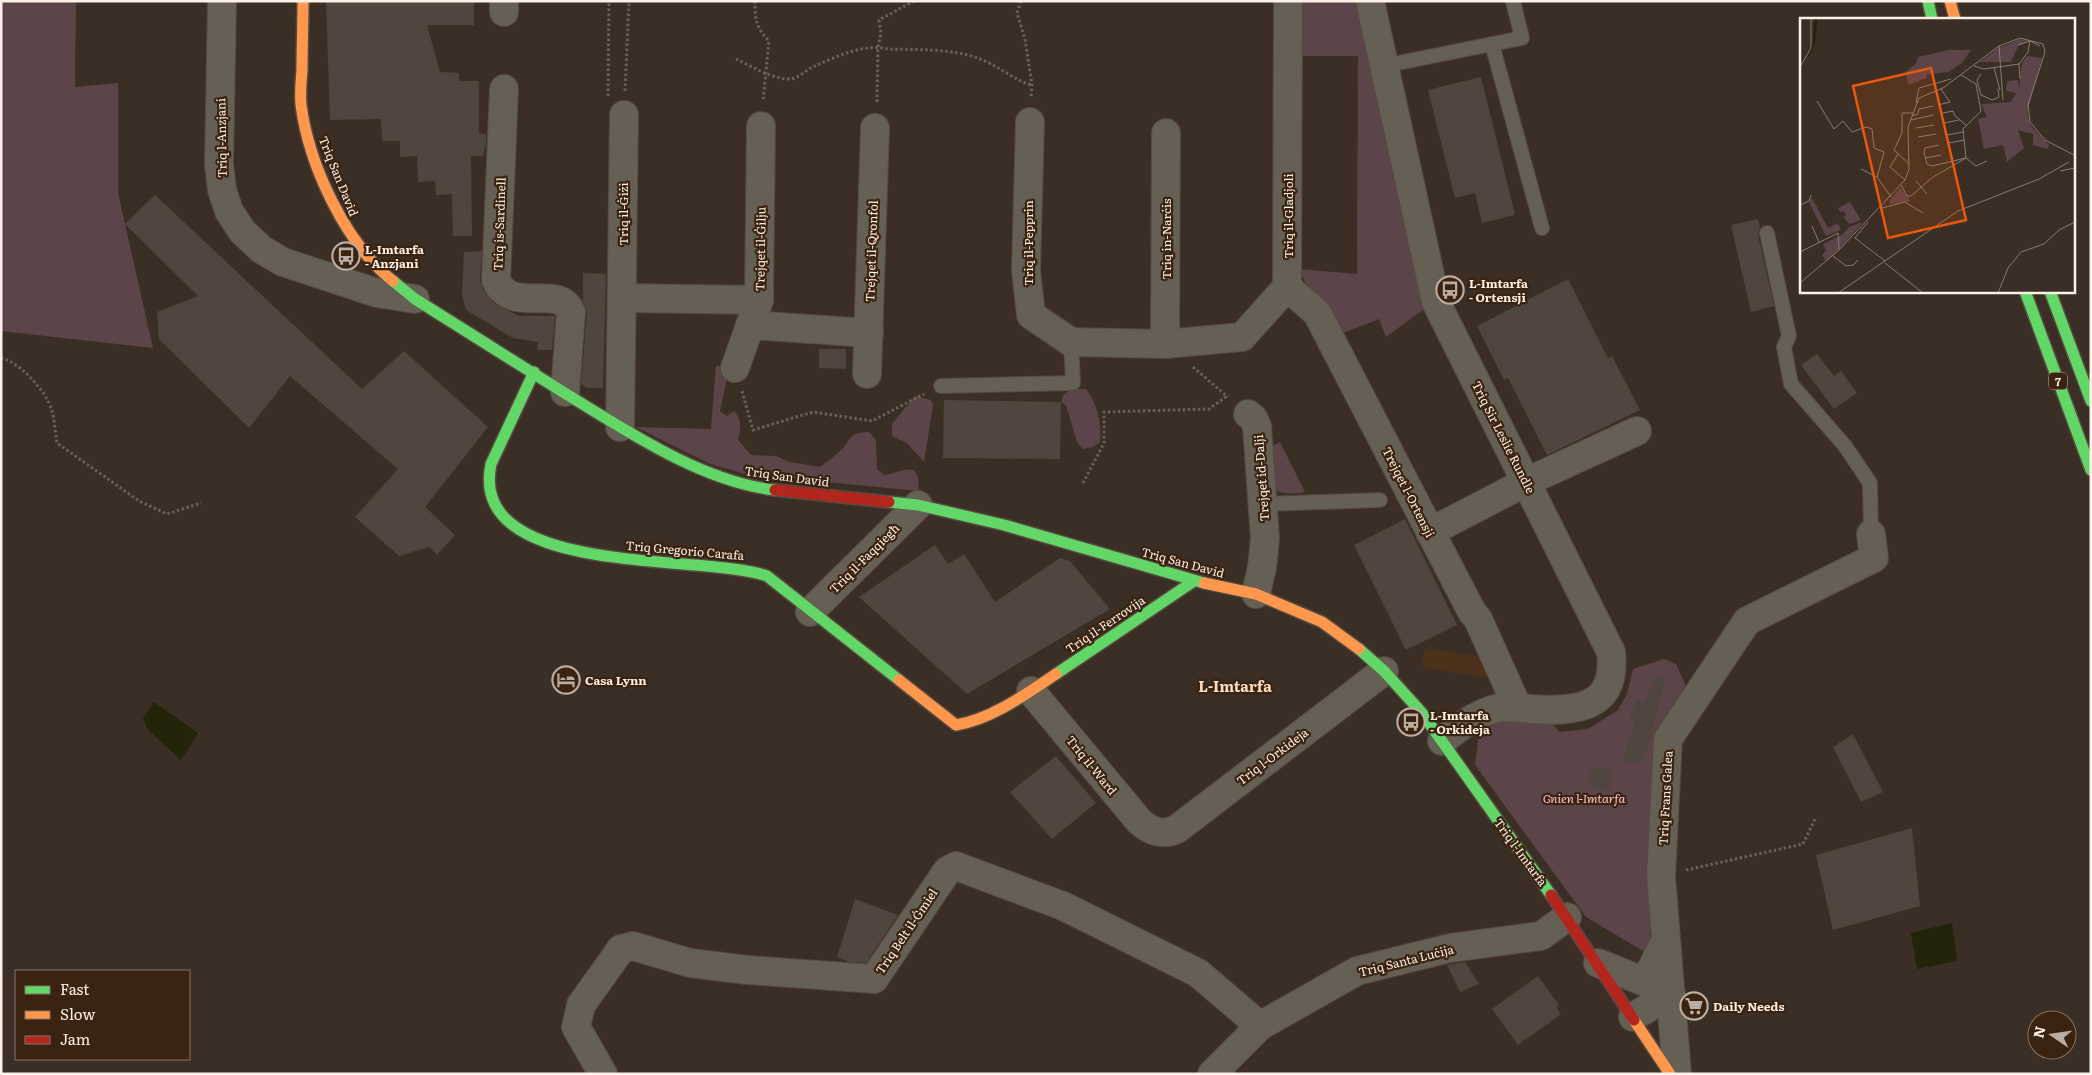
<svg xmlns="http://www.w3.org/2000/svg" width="2092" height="1075" font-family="Literata,serif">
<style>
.built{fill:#4c311b}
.green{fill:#5c4549}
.water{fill:#23240a}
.building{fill:#51453f}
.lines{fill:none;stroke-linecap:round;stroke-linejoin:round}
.lane-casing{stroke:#554a41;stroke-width:16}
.street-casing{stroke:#554a41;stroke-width:30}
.fast-casing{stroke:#554a41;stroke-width:14}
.slow-casing{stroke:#554a41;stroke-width:14}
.jam-casing{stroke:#554a41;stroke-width:14}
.path{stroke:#6a625a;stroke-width:3;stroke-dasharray:2.5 2.5;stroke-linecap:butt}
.lane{stroke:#655f54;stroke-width:14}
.street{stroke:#655f54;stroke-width:28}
.fast{stroke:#63d668;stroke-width:11}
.slow{stroke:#ff974d;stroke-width:11}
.jam{stroke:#b3261e;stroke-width:11}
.labels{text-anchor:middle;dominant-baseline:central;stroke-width:4.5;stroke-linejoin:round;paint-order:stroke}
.shield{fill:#3a2310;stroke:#c3b3a7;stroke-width:1}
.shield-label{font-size:11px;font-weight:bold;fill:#fef1e8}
.street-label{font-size:12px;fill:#fef1e8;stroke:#3a2310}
.poi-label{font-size:12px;font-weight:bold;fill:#fef1e8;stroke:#3a2310;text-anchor:start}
.park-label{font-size:12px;font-style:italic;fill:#f7c3d0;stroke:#3a2310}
.quarter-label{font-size:15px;font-weight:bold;fill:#fddec6;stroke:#3a2310}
.inset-river{fill:none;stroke:#23240a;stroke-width:2.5}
.inset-road{fill:none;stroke:#897c72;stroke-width:1}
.view{fill:#e8590c;fill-opacity:0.15;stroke:#e8590c;stroke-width:2.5}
.inset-edge{fill:none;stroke:#fef1e8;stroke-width:2.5}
</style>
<rect width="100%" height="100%" fill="#3b2e24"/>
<!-- built -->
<polygon class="built" points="1425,648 1491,658 1487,678 1422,667"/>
<!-- green -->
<g class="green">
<polygon points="1,1 76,1 75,87 118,83 118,193 153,348 1,331"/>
<polygon points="1299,1 1360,1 1424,309 1386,337 1379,319 1335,336 1298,269 1357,274 1358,56 1300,56"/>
<path d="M 730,365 L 720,411 L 727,416 L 734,411 C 742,420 741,428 738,440 L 751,455 L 776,456 L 789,462 L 820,467 C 826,462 834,457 840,451 C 853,440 846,433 869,432 L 876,440 L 877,469 L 884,475 C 897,474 901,468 914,470 L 918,477 L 919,491 L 745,474 L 710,464 L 636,427 L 711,429 L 716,366 Z"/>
<path d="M 1070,389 L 1086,389 C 1097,403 1102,424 1100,442 L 1093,447 L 1083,449 L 1077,442 L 1066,405 L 1061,402 L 1063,396 Z"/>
<polygon points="915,396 931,400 933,405 924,462 907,443 892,436 892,424"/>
<path d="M 1280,442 L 1305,492 C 1265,499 1269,481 1268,449 Z"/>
<polygon points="1664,659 1676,664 1689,693 1654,737 1650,955 1586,917 1475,765 1479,733 1512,715 1550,720 1559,732 1588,729 1618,710 1627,694 1633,669"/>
</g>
<!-- water -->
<g class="water">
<polygon points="154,702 198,733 181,760 148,730 143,718"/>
<polygon points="1952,923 1957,961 1917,969 1911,933"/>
</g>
<!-- building -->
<g class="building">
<polygon points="326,1 474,1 474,25 427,25 440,72 459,73 459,81 479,81 479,134 486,134 486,143 483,156 471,156 472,236 453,236 452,194 436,195 435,181 418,182 417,156 400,157 400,141 382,141 381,119 330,120"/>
<polygon points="1481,77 1515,215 1482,223 1475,193 1455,198 1428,90"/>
<polygon points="155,195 362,389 404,351 488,427 425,507 455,535 437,555 429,547 399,556 355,517 398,469 290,376 249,428 159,339 157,312 198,296 125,224"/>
<polygon points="1758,219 1760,228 1758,235 1774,306 1751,312 1731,225"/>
<polygon points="482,251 480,280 483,289 495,304 519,316 555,316 552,350 537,350 538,342 513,338 466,310 462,295 464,252"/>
<polygon points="583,273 606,274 603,388 587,388 581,384 587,313 583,302"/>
<polygon points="1568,279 1608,358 1612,356 1640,410 1547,455 1508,378 1504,380 1477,326"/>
<polygon points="819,349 846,349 846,369 819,368"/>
<polygon points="1817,354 1834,376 1841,371 1857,393 1834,409 1801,365"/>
<polygon points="944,400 1061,402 1060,459 943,458"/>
<polygon points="1405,519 1457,625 1406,650 1354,545"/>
<polygon points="935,545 948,564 964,554 995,602 1060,558 1070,561 1110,609 967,694 859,597"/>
<polygon points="1655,676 1665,679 1651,739 1641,763 1623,764 1628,741 1635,723 1629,717 1638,699 1644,703"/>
<polygon points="1853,734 1883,792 1861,802 1833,747"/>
<polygon points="1056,756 1096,803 1052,839 1010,792"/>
<polygon points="1596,767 1613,770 1610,787 1603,791 1594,789 1588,783 1590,772"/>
<polygon points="1912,828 1920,906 1833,930 1816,855"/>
<polygon points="855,899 898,915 866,963 849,962 837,957"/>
<polygon points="1465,962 1479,984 1460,992 1447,965"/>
<polygon points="1538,976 1559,1005 1556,1007 1561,1014 1518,1045 1492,1009"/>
</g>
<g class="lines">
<!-- lane casing -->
<g class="lane-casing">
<g id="lane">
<polyline points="1492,44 1542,228"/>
<polyline points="1383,66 1522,38 1513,1"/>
<polyline points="1767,233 1789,336 1784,347 1791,384 1845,446 1870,483 1871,534"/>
<polyline points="941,386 1073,383 1071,342"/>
<polyline points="1262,504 1380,500"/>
</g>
</g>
<!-- street casing -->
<g class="street-casing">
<g id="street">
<polyline points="222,1 219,164 222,190 229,211 242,231 261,249 283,262 377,293 415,299"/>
<path d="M 1370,1 L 1436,302 L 1611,652 C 1617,708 1578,712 1532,709 C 1520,708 1510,706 1498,708 C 1477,713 1458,728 1442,741"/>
<polyline points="504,12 504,1"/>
<path d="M 504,89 L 496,280 C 512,316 559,282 571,312 L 565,392"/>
<polyline points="1030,122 1026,271 1031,315 1071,342 1165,344 1242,337 1287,287 1288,1"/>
<polyline points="1287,287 1317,313 1472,612 1478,619 1517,706"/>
<polyline points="623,298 759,300"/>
<polyline points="750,325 869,333"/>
<polyline points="1165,344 1166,133"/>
<polyline points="735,368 759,300 761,126"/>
<polyline points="867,374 875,128"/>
<polyline points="1248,414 1253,418 1257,426 1265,539 1262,567 1256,594"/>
<polyline points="620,427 624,115"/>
<polyline points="1430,532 1526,482 1637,431"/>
<polyline points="810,612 918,505"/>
<path d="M 1031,691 L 1139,821 C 1151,832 1162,836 1177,829 L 1384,671"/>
<polyline points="1598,963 1645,982 1666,939"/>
<polyline points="1633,1017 1671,994"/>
<polyline points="603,1074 576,1027 581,1005 621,949 633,946 690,963 748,970 874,979 947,871 956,866 1063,906 1198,973 1260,1026"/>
<polyline points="1212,1074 1260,1026 1357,971 1450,948 1541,936 1567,917"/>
<polyline points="1677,1074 1661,876 1668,739 1747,621 1874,558 1871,534"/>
</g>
</g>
<!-- fast casing -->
<g class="fast-casing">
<g id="fast">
<polyline points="1928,1 1932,19"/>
<path d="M 393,281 L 415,299 C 464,330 514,361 563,392 C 625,430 702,482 775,490"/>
<polyline points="2025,291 2091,470"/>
<polyline points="2050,291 2091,401"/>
<path d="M 534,372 L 491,464 C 467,579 704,553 767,576 L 899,680"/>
<polyline points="889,502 918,505 1004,525 1204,583"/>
<polyline points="1359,649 1384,671 1422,713 1551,895"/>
<polyline points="1056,674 1194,581"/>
</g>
</g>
<!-- slow casing -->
<g class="slow-casing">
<g id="slow">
<path d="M 303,1 C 303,24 302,47 302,70 C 301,81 300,93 301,105 C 309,165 345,243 393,281"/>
<polyline points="1950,1 1955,19"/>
<polyline points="1204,583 1256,594 1322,622 1359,649"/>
<path d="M 899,680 L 956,725 C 992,719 1026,694 1056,674"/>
<polyline points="1634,1020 1670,1074"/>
</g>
</g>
<!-- jam casing -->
<g class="jam-casing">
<g id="jam">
<polyline points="775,490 889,502"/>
<polyline points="1551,895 1634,1020"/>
</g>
</g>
<!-- path -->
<g class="path">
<path d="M 755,1 C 755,21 756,27 769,41 L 763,101"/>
<polyline points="1021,1 1017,13 1025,39 1032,85 1031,96"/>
<path d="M 736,59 C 751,66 769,77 786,79 C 798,80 804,71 813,67 C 835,57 864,43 888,49 C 918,50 951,48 980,59 C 997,65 1017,82 1032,85"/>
<polyline points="625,91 629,1"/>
<polyline points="608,96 609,1"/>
<polyline points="877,102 878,47 881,33 879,20 914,1"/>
<path d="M 1,358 C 20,362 47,392 52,411 C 55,421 55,433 57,443 L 139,501 L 167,514 L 201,503"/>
<polyline points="1193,367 1228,397"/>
<polyline points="742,391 753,430 813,412 872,421 924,394"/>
<polyline points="1083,483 1104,443 1104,412 1209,409 1227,396"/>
<polyline points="1686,870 1803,844 1815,819"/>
</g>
<!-- lane -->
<use href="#lane" class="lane"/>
<!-- street -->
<use href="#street" class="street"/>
<!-- fast -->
<use href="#fast" class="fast"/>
<!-- slow -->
<use href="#slow" class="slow"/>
<!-- jam -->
<use href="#jam" class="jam"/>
</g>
<!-- icons -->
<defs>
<g id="bus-ring" transform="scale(1.4375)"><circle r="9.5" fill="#3a2310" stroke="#baada3" stroke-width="1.5"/><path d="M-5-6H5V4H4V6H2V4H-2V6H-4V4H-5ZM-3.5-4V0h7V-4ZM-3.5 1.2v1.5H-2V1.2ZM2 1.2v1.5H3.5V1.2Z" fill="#baada3"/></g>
<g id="hotel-ring" transform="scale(1.4375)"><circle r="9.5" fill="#3a2310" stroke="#baada3" stroke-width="1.5"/><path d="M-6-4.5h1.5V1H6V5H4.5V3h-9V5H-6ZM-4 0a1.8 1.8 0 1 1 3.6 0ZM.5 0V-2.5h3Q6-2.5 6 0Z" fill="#baada3"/></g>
<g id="supermarket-ring" transform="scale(1.4375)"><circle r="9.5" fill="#3a2310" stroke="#baada3" stroke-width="1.5"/><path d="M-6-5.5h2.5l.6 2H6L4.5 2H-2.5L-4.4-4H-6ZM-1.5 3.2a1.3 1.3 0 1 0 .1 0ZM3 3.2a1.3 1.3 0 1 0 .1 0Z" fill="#baada3"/></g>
</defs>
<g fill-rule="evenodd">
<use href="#bus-ring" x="346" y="256"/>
<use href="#bus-ring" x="1450" y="290"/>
<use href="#hotel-ring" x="566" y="680"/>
<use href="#bus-ring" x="1411" y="722"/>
<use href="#supermarket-ring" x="1694" y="1006"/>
</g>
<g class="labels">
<!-- shield labels -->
<rect class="shield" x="2049" y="372.5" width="18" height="17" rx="4"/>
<g class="shield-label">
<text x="2058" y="381">7</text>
</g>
<!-- street labels -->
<g class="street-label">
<text transform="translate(221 138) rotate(-91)">Triq l-Anzjani</text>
<text transform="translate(339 176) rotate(68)">Triq San David</text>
<text transform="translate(623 214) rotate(-90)">Triq il-Ġiżi</text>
<text transform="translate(1288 216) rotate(-90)">Triq il-Gladjoli</text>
<text transform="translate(499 224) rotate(-88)">Triq is-Sardinell</text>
<text transform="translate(1166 239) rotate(-90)">Triq in-Narċis</text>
<text transform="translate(1028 243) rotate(-90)">Triq il-Pepprin</text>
<text transform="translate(760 249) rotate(-89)">Trejqet il-Ġilju</text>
<text transform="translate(871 251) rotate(-88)">Trejqet il-Qronfol</text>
<text transform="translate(1504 437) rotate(63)">Triq Sir Leslie Rundle</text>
<text transform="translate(787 476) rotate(8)">Triq San David</text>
<text transform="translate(1261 478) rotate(-94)">Trejqet id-Dalji</text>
<text transform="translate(1409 492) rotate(63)">Trejqet l-Ortensji</text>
<text transform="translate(685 550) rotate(5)">Triq Gregorio Carafa</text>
<text transform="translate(864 558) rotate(-45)">Triq il-Faqqiegħ</text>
<text transform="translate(1183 562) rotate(15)">Triq San David</text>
<text transform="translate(1105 624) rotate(-34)">Triq il-Ferrovija</text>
<text transform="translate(1272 756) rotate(-37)">Triq l-Orkideja</text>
<text transform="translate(1092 765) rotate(51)">Triq il-Ward</text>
<text transform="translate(1665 798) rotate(-87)">Triq Frans Galea</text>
<text transform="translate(1521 852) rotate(54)">Triq l-Imtarfa</text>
<text transform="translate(906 931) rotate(-56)">Triq Belt il-Ġmiel</text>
<text transform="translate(1406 960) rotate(-14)">Triq Santa Luċija</text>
</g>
<!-- poi labels -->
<g class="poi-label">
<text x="365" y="249">L-Imtarfa<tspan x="365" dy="14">- Anzjani</tspan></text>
<text x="1469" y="283">L-Imtarfa<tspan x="1469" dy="14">- Ortensji</tspan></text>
<text x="585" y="680">Casa Lynn</text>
<text x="1430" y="715">L-Imtarfa<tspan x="1430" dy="14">- Orkideja</tspan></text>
<text x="1713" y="1006">Daily Needs</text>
</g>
<!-- park labels -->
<g class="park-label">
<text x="1584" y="798">Gnien l-Imtarfa</text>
</g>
<!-- quarter labels -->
<g class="quarter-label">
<text x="1235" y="685">L-Imtarfa</text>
</g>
</g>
<!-- overview -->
<g transform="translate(1800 18)">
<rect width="275" height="275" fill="#3b2e24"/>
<path d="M 220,21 L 229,23 L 218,28 L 211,44 L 180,44 L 198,30 ZM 148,32 L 171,32 L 162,45 L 148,54 L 126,57 L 127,60 L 108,67 L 106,53 L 115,47 L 118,39 ZM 227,38 L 242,40 L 227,95 L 231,108 L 249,127 L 247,131 L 233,127 L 233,116 L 218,112 L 224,130 L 207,144 L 203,127 L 184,131 L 178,101 L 187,99 L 181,86 L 211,84 L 216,75 L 206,73 L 207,63 L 218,62 L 219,70 L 222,45 ZM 100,170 L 111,183 L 89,186 L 91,181 ZM 12,180 L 28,210 L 38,205 L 41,212 L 26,218 L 9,184 ZM 50,184 L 61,202 L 50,206 L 43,199 L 46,198 L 44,193 L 40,194 L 38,190 ZM 63,204 L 40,230 L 26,243 L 22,237 L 26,233 L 23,226 L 42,217 L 49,209 Z" fill="#5c4549"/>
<path class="inset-river" d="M 8,38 L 14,25 L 16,0"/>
<path class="inset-road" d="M 218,27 L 230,23 L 240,28M 199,28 L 203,82M 174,48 L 184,51 L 219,46M 0,49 L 11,30 L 11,0M 194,50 L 200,72M 181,56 L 177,62 L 181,77 L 192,82 L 199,79 L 198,71M 161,57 L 176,66 L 181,93 L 163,111 L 166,140M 220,61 L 219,46 L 228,34 L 230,22M 17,83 L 34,111 L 43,103 L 52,114 L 66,109 L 72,111 L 74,130 L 84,134 L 77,159M 116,85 L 119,70 L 151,61M 138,87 L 150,84 L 141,71M 143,95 L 153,93 L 155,98 L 166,107M 112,98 L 118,96 L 119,91 L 133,88M 111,102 L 133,97M 144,105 L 159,102M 116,110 L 134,107M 147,117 L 163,114M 118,119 L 136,116M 149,125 L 164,122M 139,127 L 125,130 L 124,134 L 127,146 L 132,148 L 166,140M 98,136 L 90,149 L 105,162M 125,140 L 141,137M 166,140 L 176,148 L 187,143M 109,146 L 94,132 L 102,115 L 102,95 L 113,95M 61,151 L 77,159 L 91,179M 260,153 L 275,150M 116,163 L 127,176M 101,167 L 107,178 L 111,178 L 133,159 L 166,140M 0,187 L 9,183 L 11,177M 82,190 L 105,184 L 123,195M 68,204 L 55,220 L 85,243M 12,208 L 19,224M 0,234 L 38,215 L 39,232M 33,238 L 46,248 L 53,247 L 58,242M 85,245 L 123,275M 0,265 L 39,232 L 105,162 L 109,151 L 108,109 L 119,80 L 143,70 L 199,28 L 220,20 L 243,26 L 245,34 L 228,87 L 230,104 L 245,122 L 274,137M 38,275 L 158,193 L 239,161 L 269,144M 198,275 L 208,250 L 221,234 L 244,226 L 259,212 L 275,204"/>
<path class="view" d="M 131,50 L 166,202 L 88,220 L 53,68 Z"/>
<rect width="275" height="275" class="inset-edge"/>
</g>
<!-- border -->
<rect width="2092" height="1075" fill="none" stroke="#fef1e8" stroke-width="5"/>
<!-- legend -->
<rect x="15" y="970" width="175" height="90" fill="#3a2310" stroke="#887566"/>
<rect x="25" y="986" width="25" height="8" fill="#63d668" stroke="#887566"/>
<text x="60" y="995" font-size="15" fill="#fef1e8">Fast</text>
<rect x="25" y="1011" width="25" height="8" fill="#ff974d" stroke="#887566"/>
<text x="60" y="1020" font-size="15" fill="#fef1e8">Slow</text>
<rect x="25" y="1036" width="25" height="8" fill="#b3261e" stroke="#887566"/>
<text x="60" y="1045" font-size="15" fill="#fef1e8">Jam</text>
<!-- north arrow -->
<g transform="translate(2052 1035) rotate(283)"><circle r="24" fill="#3a2310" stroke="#887566"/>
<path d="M0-4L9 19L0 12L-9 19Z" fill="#baada3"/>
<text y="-8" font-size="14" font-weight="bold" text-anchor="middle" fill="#fef1e8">N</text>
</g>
</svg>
